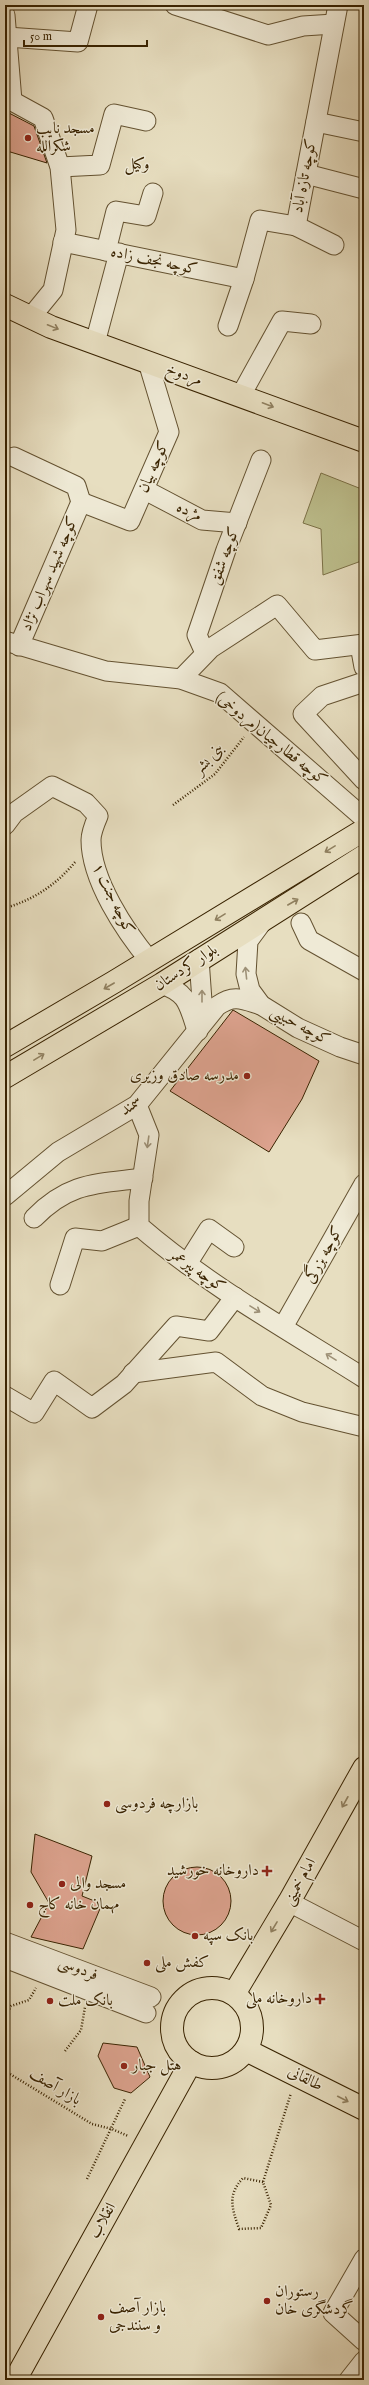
<svg xmlns="http://www.w3.org/2000/svg" width="369" height="2385" font-family="'IM FELL English',Amiri,serif">
<style>
.green{fill:#bdbf8d;stroke:#7b7147}
.building{fill:#dda38f;stroke:#392301}
.lines{fill:none;stroke-linecap:round;stroke-linejoin:round}
.minor-casing{stroke:#645231;stroke-width:21}
.major-casing{stroke:#392301;stroke-width:24}
.path{stroke:#392301;stroke-width:2.5;stroke-dasharray:1 2;stroke-linecap:butt}
.minor{stroke:#efead6;stroke-width:19}
.major{stroke:#e7dec0;stroke-width:22}
.oneway{stroke:#908060}
.oneway2{stroke:#9d9076}
.poi-dot{fill:#8f2418;stroke:#efead6;stroke-width:1.5}
.labels{text-anchor:middle;dominant-baseline:central;stroke-width:3;stroke-linejoin:round;paint-order:stroke}
.poi-label{font-size:16px;fill:#392301;stroke:#efead6;text-anchor:start}
.street-label{font-size:16px;fill:#392301;stroke:#efead6}
.neighbourhood-label{font-size:17px;fill:#392301;stroke:#efead6}
</style>
<rect width="100%" height="100%" fill="#e7dec0"/>
<filter id="stains"><feTurbulence type="fractalNoise" baseFrequency=".005" numOctaves="4"/><feColorMatrix values="0 0 0 0 .2 0 0 0 0 .09 0 0 0 0 .02 0 0 0 .5 -.17"/></filter>
<radialGradient id="worn" r=".72"><stop offset=".6" stop-color="#630" stop-opacity="0"/><stop offset="1" stop-color="#630" stop-opacity=".3"/></radialGradient>
<!-- green -->
<polygon class="green" points="321,473 364,490 364,560 323,575 321,529 303,523"/>
<!-- building -->
<g class="building">
<polygon points="7,112 34,126 47,163 7,151"/>
<polygon points="233,1010 319,1061 302,1099 269,1152 170,1091"/>
<polygon points="35,1834 92,1856 82,1896 102,1904 83,1949 31,1937 49,1903 31,1872"/>
<circle cx="197" cy="1901" r="34"/>
<polygon points="103,2043 137,2047 150,2077 131,2093 114,2088 98,2056"/>
</g>
<g class="lines">
<!-- minor casing -->
<g class="minor-casing">
<g id="minor">
<polyline points="175,5 268,35 303,26 334,24"/>
<polyline points="5,15 12,101"/>
<polyline points="7,37 78,42 88,5"/>
<polyline points="5,101 12,101 43,118 60,167 66,230 53,290 31,317"/>
<polyline points="316,122 364,132"/>
<polyline points="60,167 100,165 114,114 146,121"/>
<polyline points="306,174 364,189"/>
<polyline points="296,226 334,245"/>
<polyline points="63,242 244,279"/>
<polyline points="106,251 116,211 146,216 153,193"/>
<polyline points="228,326 244,279 260,220 296,226 338,5"/>
<polyline points="95,343 119,253"/>
<polyline points="241,395 282,321 311,324"/>
<polyline points="14,457 76,486 81,502"/>
<polyline points="145,490 202,520 237,523"/>
<polyline points="81,502 130,521 169,432 148,362"/>
<polyline points="5,641 106,671 181,679 220,693 364,818"/>
<polyline points="360,645 364,667"/>
<polyline points="19,646 81,502"/>
<polyline points="205,653 197,635 226,550 261,460"/>
<polyline points="181,679 211,648 277,605 315,650 364,644"/>
<polyline points="364,682 322,696 303,714 364,780"/>
<path d="M 5,825 L 14,813 L 52,786 L 86,803 L 98,816 C 95,823 91,833 91,840 C 91,880 125,931 150,961"/>
<polyline points="262,922 248,941 246,974 250,990 261,1005 298,1028 340,1047 364,1055"/>
<polyline points="301,923 309,940 364,971"/>
<path d="M 162,984 C 187,993 188,1003 196,1027"/>
<polyline points="198,1031 202,1001 199,959"/>
<path d="M 137,1105 L 149,1135 L 139,1201 L 139,1226 C 207,1285 288,1330 364,1378"/>
<path d="M 5,1196 L 58,1152 L 137,1105 L 217,1006 C 234,994 242,999 261,1005"/>
<path d="M 34,1218 C 69,1182 96,1184 143,1178"/>
<polyline points="187,1264 209,1229 234,1247"/>
<polyline points="60,1285 75,1238 102,1241 139,1226"/>
<polyline points="283,1327 364,1184"/>
<polyline points="133,1373 216,1362 262,1396 302,1412 364,1427"/>
<polyline points="5,1396 34,1413 54,1381 92,1408 124,1384 176,1326 209,1331 235,1297"/>
<polyline points="289,1902 364,1941"/>
<polyline points="5,1942 151,1997"/>
<polyline points="5,1958 146,2013"/>
<polyline points="364,2259 333,2313 364,2341"/>
<polyline points="349,2380 364,2361"/>
</g>
</g>
<!-- major casing -->
<g class="major-casing">
<g id="major">
<polyline points="5,305 51,327 364,441"/>
<polyline points="5,1046 114,982 364,830"/>
<polyline points="5,1077 162,984 364,856"/>
<circle cx="212" cy="2028" r="40"/>
<polyline points="234,1994 289,1902 364,1768"/>
<polyline points="246,2050 364,2109"/>
<polyline points="15,2380 191,2062"/>
</g>
</g>
<!-- path -->
<g class="path">
<polyline points="173,805 215,774 244,737"/>
<path d="M 5,908 C 34,900 57,884 76,861"/>
<polyline points="5,2017 11,2006 29,2000 36,1988"/>
<polyline points="65,2051 81,2030 85,2007"/>
<polyline points="5,2071 92,2124 112,2129 128,2136"/>
<polyline points="87,2179 125,2099"/>
<path d="M 263,2182 L 243,2178 C 227,2195 232,2208 239,2229 L 261,2228 L 271,2205 L 263,2182 L 291,2093"/>
</g>
<!-- minor -->
<use href="#minor" class="minor"/>
<!-- major -->
<use href="#major" class="major"/>
</g>
<!-- one-way arrows -->
<defs><path id="oneway-shaft" d="M-6 0H5M1.5-3L5.5 0L1.5 3" fill="none" stroke-width="1.6" stroke-linecap="round" stroke-linejoin="round"/></defs>
<g class="oneway">
<use href="#oneway-shaft" transform="translate(53 327) rotate(22)"/>
<use href="#oneway-shaft" transform="translate(268 405) rotate(21)"/>
<use href="#oneway-shaft" transform="translate(330 849) rotate(149)"/>
<use href="#oneway-shaft" transform="translate(293 902) rotate(-30)"/>
<use href="#oneway-shaft" transform="translate(220 917) rotate(148)"/>
<use href="#oneway-shaft" transform="translate(109 986) rotate(150)"/>
<use href="#oneway-shaft" transform="translate(39 1057) rotate(-31)"/>
<use href="#oneway-shaft" transform="translate(345 1802) rotate(119)"/>
<use href="#oneway-shaft" transform="translate(274 1927) rotate(121)"/>
<use href="#oneway-shaft" transform="translate(343 2099) rotate(27)"/>
</g>
<g class="oneway2">
<use href="#oneway-shaft" transform="translate(246 973) rotate(-96)"/>
<use href="#oneway-shaft" transform="translate(202 996) rotate(-90)"/>
<use href="#oneway-shaft" transform="translate(148 1142) rotate(98)"/>
<use href="#oneway-shaft" transform="translate(255 1309) rotate(32)"/>
<use href="#oneway-shaft" transform="translate(331 1357) rotate(-148)"/>
</g>
<!-- markers -->
<g class="poi-dot">
<circle cx="28" cy="138" r="4"/>
<circle cx="247" cy="1076" r="4"/>
<circle cx="107" cy="1804" r="4"/>
<path d="M265 1865h4v4h4v4h-4v4h-4v-4h-4v-4h4z"/>
<circle cx="62" cy="1884" r="4"/>
<circle cx="30" cy="1905" r="4"/>
<circle cx="195" cy="1936" r="4"/>
<circle cx="147" cy="1963" r="4"/>
<path d="M318 1993h4v4h4v4h-4v4h-4v-4h-4v-4h4z"/>
<circle cx="50" cy="2001" r="4"/>
<circle cx="124" cy="2066" r="4"/>
<circle cx="267" cy="2301" r="4"/>
<circle cx="101" cy="2317" r="4"/>
</g>
<g class="labels">
<!-- poi labels -->
<g class="poi-label">
<text x="36" y="129">مسجد نایب<tspan x="36" dy="18">شکرالله</tspan></text>
<text x="239" y="1076" text-anchor="end">مدرسه صادق وزیری</text>
<text x="115" y="1804">بازارچه فردوسی</text>
<text x="259" y="1871" text-anchor="end">داروخانه خورشید</text>
<text x="70" y="1884">مسجد والی</text>
<text x="38" y="1905">مهمان خانه کاج</text>
<text x="203" y="1936">بانک سپه</text>
<text x="155" y="1963">کفش ملی</text>
<text x="312" y="1999" text-anchor="end">داروخانه ملی</text>
<text x="58" y="2001">بانک ملت</text>
<text x="132" y="2066">هتل جبار</text>
<text x="275" y="2292">رستوران<tspan x="275" dy="18">گردشگری خان</tspan></text>
<text x="109" y="2308">بازار آصف<tspan x="109" dy="18">و سنندجی</tspan></text>
</g>
<!-- street labels -->
<g class="street-label">
<text transform="translate(305 176) rotate(-79)">کوچه تازه آباد</text>
<text transform="translate(154 261) rotate(12)">کوچه نجف زاده</text>
<text transform="translate(184 375) rotate(20)">مردوخ</text>
<text transform="translate(154 467) rotate(-66)">کوچه بیان</text>
<text transform="translate(189 512) rotate(24)">مژده</text>
<text transform="translate(225 556) rotate(-70)">کوچه شفق</text>
<text transform="translate(50 574) rotate(-67)">کوچه شهید سهراب نژاد</text>
<text transform="translate(271 739) rotate(39)">کوچه قطارچیان(مردوخی)</text>
<text transform="translate(209 759) rotate(-47)">بنی بشر</text>
<text transform="translate(113 899) rotate(64)">کوچه جنت ۱</text>
<text transform="translate(186 968) rotate(-33)">بلوار کردستان</text>
<text transform="translate(300 1026) rotate(28)">کوچه حبیبی</text>
<text transform="translate(131 1106) rotate(-37)">سمند</text>
<text transform="translate(324 1255) rotate(-61)">کوچه بزرگی</text>
<text transform="translate(197 1271) rotate(35)">کوچه پیرعمر</text>
<text transform="translate(300 1882) rotate(-61)">امام خمینی</text>
<text transform="translate(78 1969) rotate(21)">فردوسی</text>
<text transform="translate(305 2079) rotate(27)">طالقانی</text>
<text transform="translate(55 2087) rotate(31)">بازار آصف</text>
<text transform="translate(103 2221) rotate(-61)">انقلاب</text>
</g>
<!-- neighbourhood labels -->
<g class="neighbourhood-label">
<text x="137" y="164">وکیل</text>
</g>
</g>
<!-- margin -->
<rect width="369" height="2385" fill="none" stroke="#e7dec0" stroke-width="20"/>
<rect x="6" y="6" width="357" height="2373" fill="none" stroke="#392301" stroke-width="2"/>
<rect x="10" y="10" width="349" height="2365" fill="none" stroke="#392301"/>
<!-- scale -->
<path d="M24 40v6h123v-6" fill="none" stroke="#392301" stroke-width="2"/>
<text x="30" y="40" font-size="12" fill="#392301" stroke="#efead6" stroke-width="3" paint-order="stroke">50 m</text>
<rect width="100%" height="100%" filter="url(#stains)"/>
<rect width="100%" height="100%" fill="url(#worn)"/>
</svg>
